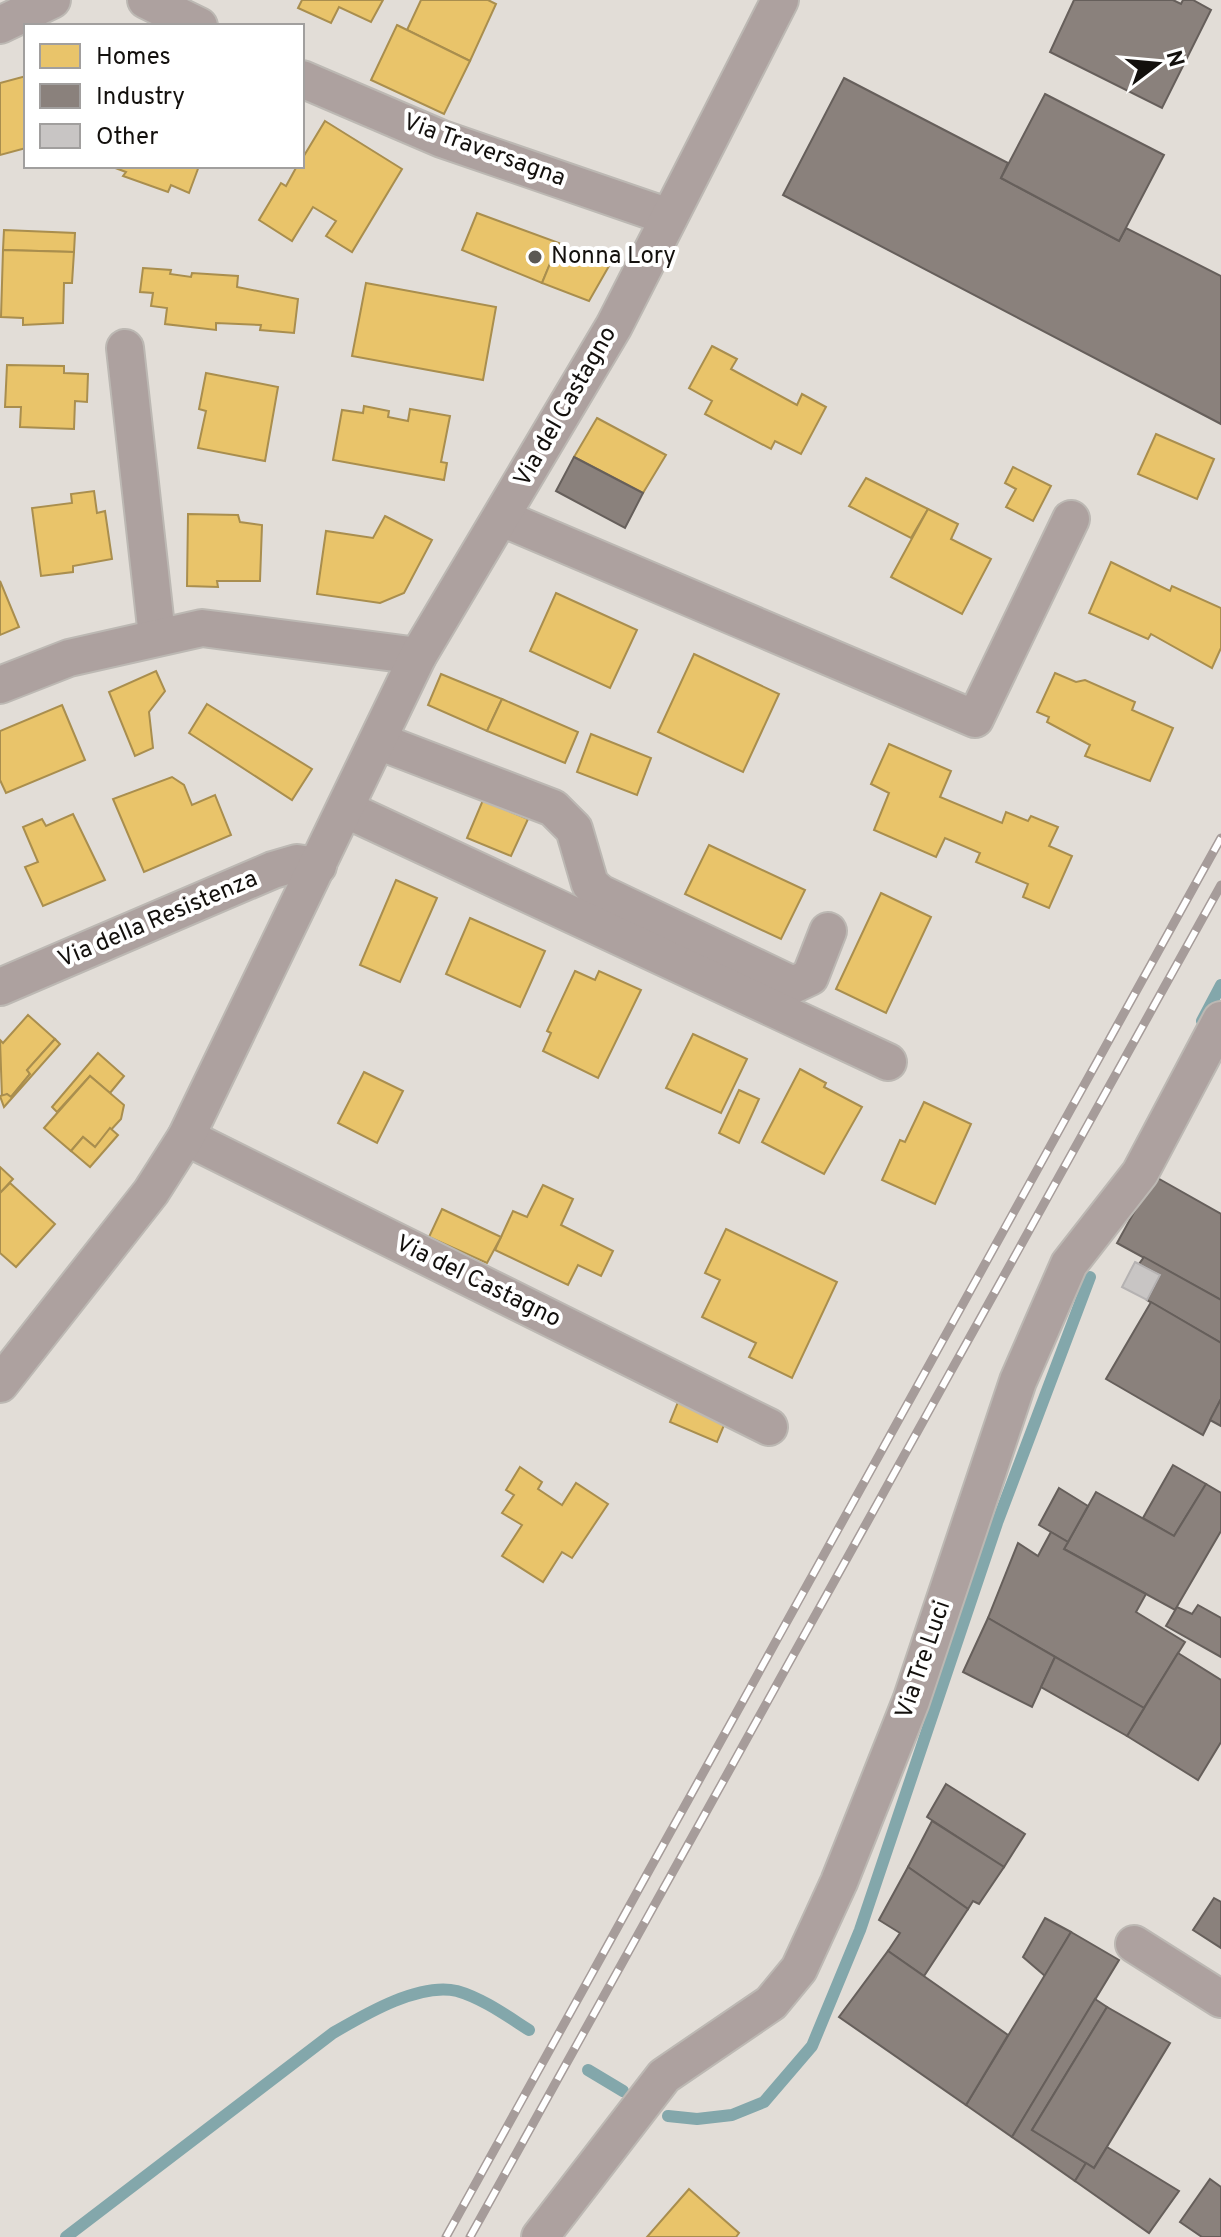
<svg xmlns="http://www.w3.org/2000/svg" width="1221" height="2237" font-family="Overpass,sans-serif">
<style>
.homes{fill:#e9c46a;stroke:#a98e4e;stroke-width:2}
.industry{fill:#8a817c;stroke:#665f5b;stroke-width:2}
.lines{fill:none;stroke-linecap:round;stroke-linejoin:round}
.stream{stroke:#83a7ab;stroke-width:12}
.building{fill:#c8c5c4;stroke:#b5b2b2;stroke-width:2}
.minor-casing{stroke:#bcb8b3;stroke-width:40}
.minor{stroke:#ada19f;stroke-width:36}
.rail-casing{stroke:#a69c9a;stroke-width:9}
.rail{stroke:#fff;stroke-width:6;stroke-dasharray:18;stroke-linecap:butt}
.poi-dot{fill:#5b5854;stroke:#fff;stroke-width:3}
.labels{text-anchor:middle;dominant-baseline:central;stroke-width:8;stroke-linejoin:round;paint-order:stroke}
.street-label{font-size:24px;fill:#13100d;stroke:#fff}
.poi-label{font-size:24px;fill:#13100d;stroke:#fff;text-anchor:start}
</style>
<rect width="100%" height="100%" fill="#e2ddd7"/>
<!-- homes -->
<g class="homes">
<polygon points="302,0 383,0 371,22 339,7 331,23 298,8"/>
<polygon points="421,0 488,0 496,4 470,61 407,30"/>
<polygon points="397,25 470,61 444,114 371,80"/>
<polygon points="26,76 26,148 0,155 0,83"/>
<polygon points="325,121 402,169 352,252 326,236 336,221 313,207 292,241 259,220 281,183 286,186 297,166 302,166 302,159"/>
<polygon points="110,166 199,166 189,193 171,185 168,192 123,176 126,172"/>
<polygon points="477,213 559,243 542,283 462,250"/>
<polygon points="4,230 75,233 74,252 3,250"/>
<polygon points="558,244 609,266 589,301 542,283"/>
<polygon points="3,250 74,252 72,283 64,283 63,323 23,325 23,318 1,317"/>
<polygon points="143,268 171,270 170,274 191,277 192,273 238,276 237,287 298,299 294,333 260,330 261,325 216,323 216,330 165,324 167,308 151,306 153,293 140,292"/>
<polygon points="366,283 496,307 483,380 352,356"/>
<polygon points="712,346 737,359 731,369 797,405 802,394 826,407 801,454 775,441 771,449 705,414 712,401 689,388"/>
<polygon points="7,365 64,366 64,373 88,374 87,402 75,401 74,429 20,427 21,407 5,407"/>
<polygon points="206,373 278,387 265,461 198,448 206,411 199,409"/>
<polygon points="364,406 389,411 388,417 408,421 410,409 450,416 441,462 447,463 444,480 333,460 342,410 363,413"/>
<polygon points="597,418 666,455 643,493 574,457"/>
<polygon points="1156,434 1214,459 1197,499 1138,474"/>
<polygon points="1013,467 1051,486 1033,521 1006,507 1016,489 1005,483"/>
<polygon points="866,478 928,509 911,538 849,506"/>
<polygon points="94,491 97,513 105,511 112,559 73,566 73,572 41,576 32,508 72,503 71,494"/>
<polygon points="928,509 958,524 951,539 991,559 962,614 891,577"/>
<polygon points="188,514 238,515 240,522 262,525 260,581 217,581 218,587 187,586"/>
<polygon points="385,516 432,540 404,593 380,603 317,594 326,531 373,538"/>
<polygon points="1111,562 1170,591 1172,586 1221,608 1221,648 1212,668 1151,634 1148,639 1089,613"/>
<polygon points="0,581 19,627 0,635"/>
<polygon points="556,593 637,630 610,688 530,651"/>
<polygon points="694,654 779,694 743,772 658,732"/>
<polygon points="156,671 165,691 149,712 153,748 135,756 109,692"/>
<polygon points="1055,673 1076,682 1085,680 1135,702 1132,710 1173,728 1150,781 1085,756 1090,745 1047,722 1049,717 1037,712"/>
<polygon points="441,674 502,699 487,731 428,705"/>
<polygon points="502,699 578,732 565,763 487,731"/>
<polygon points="207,704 312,769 292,800 189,733"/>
<polygon points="62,705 85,760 6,793 0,780 0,731"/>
<polygon points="591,734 651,758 637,795 577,772"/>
<polygon points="889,744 951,771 940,797 1002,823 1006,812 1028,821 1031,816 1058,827 1049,846 1072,856 1049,908 1023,897 1028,884 976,862 980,853 945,838 936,857 874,830 889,793 871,784"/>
<polygon points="172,777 184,785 192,805 215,795 231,835 144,872 113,799"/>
<polygon points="483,800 528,819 511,856 467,838"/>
<polygon points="73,814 105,880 43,906 25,867 38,862 23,827 42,819 46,826"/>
<polygon points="709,845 805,890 781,939 685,894"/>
<polygon points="396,880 437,898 400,982 360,965"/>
<polygon points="881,893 931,917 886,1013 836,989"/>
<polygon points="470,918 545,951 520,1007 446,974"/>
<polygon points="575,971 595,980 599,971 641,990 598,1078 543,1051 551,1033 547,1031"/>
<polygon points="28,1015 55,1039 27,1070 30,1074 11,1097 7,1094 2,1098 0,1040 3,1043"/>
<polygon points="693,1034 747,1059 721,1113 666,1088"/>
<polygon points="55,1039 60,1044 4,1107 0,1096 7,1094 11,1097 30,1074 27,1070"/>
<polygon points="98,1053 124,1076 110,1093 90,1076 57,1112 52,1107"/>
<polygon points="800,1069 826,1083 824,1087 862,1107 824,1174 762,1142"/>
<polygon points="364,1072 403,1091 377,1143 338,1123"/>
<polygon points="90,1076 124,1105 121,1119 95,1147 83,1137 71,1151 44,1128"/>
<polygon points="739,1090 759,1099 739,1143 719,1133"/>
<polygon points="924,1102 971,1124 935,1204 882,1180 900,1140 905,1142"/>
<polygon points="110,1128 118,1135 90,1167 71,1151 83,1137 95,1147"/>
<polygon points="0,1167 13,1179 0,1193"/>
<polygon points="10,1183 55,1224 16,1267 0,1253 0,1193"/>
<polygon points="543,1185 573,1199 561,1225 613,1251 601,1276 578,1265 568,1285 495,1250 513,1211 527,1217"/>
<polygon points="442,1209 501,1237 487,1263 429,1237"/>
<polygon points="726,1229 837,1282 792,1378 749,1357 756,1343 702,1317 720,1280 705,1273"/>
<polygon points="680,1397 727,1418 717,1442 670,1422"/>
<polygon points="520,1467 542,1482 538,1489 562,1505 576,1483 608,1504 572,1558 562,1552 543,1582 502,1556 522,1525 502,1513 514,1495 506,1490"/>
<polygon points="689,2189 739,2233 736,2237 647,2237"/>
</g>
<!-- industry -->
<g class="industry">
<polygon points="1074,0 1173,0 1181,4 1183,0 1193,0 1211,10 1162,108 1050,52"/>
<polygon points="844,78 1008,163 1001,178 1119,241 1126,228 1221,276 1221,424 783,195"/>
<polygon points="1045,94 1164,155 1119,241 1001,178"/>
<polygon points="574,457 643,493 625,528 556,491"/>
<polygon points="1154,1176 1221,1214 1221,1300 1117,1243"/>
<polygon points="1144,1257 1221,1300 1221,1343 1147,1300 1160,1275 1139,1264"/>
<polygon points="1151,1302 1221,1343 1221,1399 1203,1435 1106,1379"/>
<polygon points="1221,1399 1221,1426 1210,1420"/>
<polygon points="1173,1465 1206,1484 1174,1536 1143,1518"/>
<polygon points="1206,1484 1221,1493 1221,1531 1175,1610 1064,1549 1096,1492 1174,1536"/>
<polygon points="1059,1488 1088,1506 1068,1542 1039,1525"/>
<polygon points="1051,1532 1068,1542 1064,1549 1146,1594 1136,1612 1185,1642 1144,1708 988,1618 1018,1543 1038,1556"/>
<polygon points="1198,1605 1221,1618 1221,1657 1166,1626 1177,1607 1192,1614"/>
<polygon points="988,1618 1055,1657 1032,1707 963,1672"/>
<polygon points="1178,1653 1221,1680 1221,1742 1198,1780 1127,1736"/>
<polygon points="1055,1657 1144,1708 1127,1736 1041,1687"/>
<polygon points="946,1784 1025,1834 1004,1867 927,1817"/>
<polygon points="932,1821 1004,1867 979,1904 973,1901 968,1909 908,1867"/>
<polygon points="908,1867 968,1909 924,1976 888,1951 900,1933 879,1920"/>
<polygon points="1214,1898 1221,1902 1221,1948 1193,1930"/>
<polygon points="1045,1918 1071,1932 1045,1976 1023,1957"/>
<polygon points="1071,1932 1119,1960 1012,2137 966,2105"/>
<polygon points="888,1951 1008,2035 966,2105 839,2017"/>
<polygon points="1095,1999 1107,2007 1032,2130 1086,2163 1075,2181 1012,2137"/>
<polygon points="1107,2007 1170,2043 1094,2168 1032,2130"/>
<polygon points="1107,2147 1179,2191 1149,2233 1075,2181 1086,2163 1094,2168"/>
<polygon points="1210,2179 1221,2187 1221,2237 1202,2237 1180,2222"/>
</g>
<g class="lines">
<!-- stream -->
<g class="stream">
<polyline points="1202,1021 1221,985"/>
<polyline points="588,2070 623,2091"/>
<polyline points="668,2116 697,2119 732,2115 764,2102 812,2046 860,1930 997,1523 1090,1277"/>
<path d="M 66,2237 L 333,2033 C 364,2015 419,1982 457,1991 C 482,1998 507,2016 529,2030"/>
</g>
</g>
<!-- building -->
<polygon class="building" points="1135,1262 1160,1275 1147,1300 1122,1287"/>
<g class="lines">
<!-- minor casing -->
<g class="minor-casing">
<g id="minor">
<polyline points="146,0 199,26"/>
<polyline points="0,25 52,0"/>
<polyline points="302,79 442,139 669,217"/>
<polyline points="125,348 157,636"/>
<polyline points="502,518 975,719 1071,519"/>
<polyline points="0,685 69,658 202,628 418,656"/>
<polyline points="378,741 553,808 574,829 590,884 600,893 793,985 810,977 828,931"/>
<polyline points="345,809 888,1062"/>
<polyline points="0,987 273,870 297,863 318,866"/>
<polyline points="186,1137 769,1427"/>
<polyline points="0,1384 151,1192 186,1137 418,656 614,326 780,0"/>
<polyline points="1134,1944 1221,1999"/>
<polyline points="540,2237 664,2076 771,2003 799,1969 839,1882 911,1701 1018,1381 1069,1264 1140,1173 1221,1020"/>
</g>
</g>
<!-- minor -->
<use href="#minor" class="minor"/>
<!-- rail casing -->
<g class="rail-casing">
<g id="rail">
<polyline points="446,2237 1221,838"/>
<polyline points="470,2237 1221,885"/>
</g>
</g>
<!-- rail -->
<use href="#rail" class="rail"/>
</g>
<!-- markers -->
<circle class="poi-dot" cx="535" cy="257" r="8"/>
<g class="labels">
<!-- street labels -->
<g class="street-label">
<text transform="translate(484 151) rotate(20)">Via Traversagna</text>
<text transform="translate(566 407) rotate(-60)">Via del Castagno</text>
<text transform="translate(158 920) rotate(-23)">Via della Resistenza</text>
<text transform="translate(478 1282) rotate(26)">Via del Castagno</text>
<text transform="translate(924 1660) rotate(-71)">Via Tre Luci</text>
</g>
<!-- poi labels -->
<g class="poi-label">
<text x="551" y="257">Nonna Lory</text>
</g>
</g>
<!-- legend -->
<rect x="24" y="24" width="280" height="144" fill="#ffffff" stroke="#a19f9e" stroke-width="2"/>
<rect x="40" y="44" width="40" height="24" fill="#e9c46a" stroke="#a19f9e" stroke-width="2"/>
<text x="96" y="64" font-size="24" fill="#13100d">Homes</text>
<rect x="40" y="84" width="40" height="24" fill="#8a817c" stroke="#a19f9e" stroke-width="2"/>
<text x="96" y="104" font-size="24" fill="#13100d">Industry</text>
<rect x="40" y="124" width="40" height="24" fill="#c8c5c4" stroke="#a19f9e" stroke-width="2"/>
<text x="96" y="144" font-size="24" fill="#13100d">Other</text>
<!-- north arrow -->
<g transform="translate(1157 64) rotate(74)" stroke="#ffffff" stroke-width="6" paint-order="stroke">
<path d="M0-6L14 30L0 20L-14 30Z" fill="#13100d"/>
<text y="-12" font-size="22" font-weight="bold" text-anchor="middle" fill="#13100d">N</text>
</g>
</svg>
